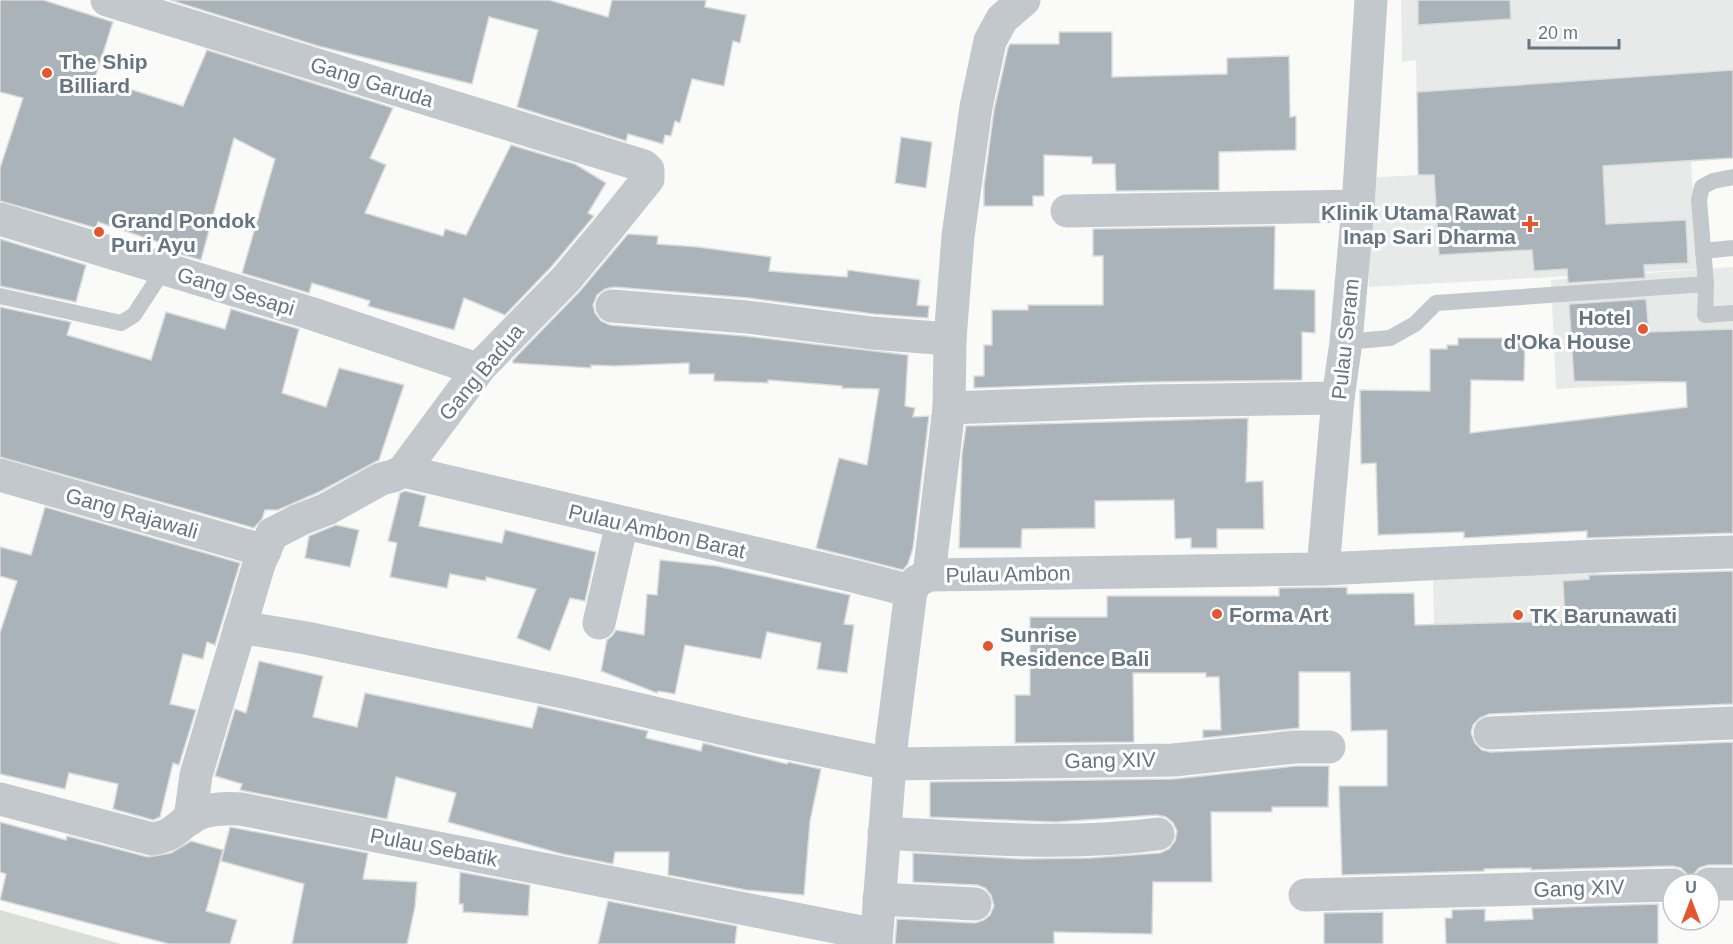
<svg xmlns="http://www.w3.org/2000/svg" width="1733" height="944" font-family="Arial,sans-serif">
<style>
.built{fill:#e8e9e9}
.green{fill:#dadfd7}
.building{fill:#aab3b9;stroke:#dcdcda;stroke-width:1.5}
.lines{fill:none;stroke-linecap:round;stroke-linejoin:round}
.lane{stroke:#c3c8cc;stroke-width:16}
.street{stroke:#c3c8cc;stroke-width:33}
.poi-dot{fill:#e4572e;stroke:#fff;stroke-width:2}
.labels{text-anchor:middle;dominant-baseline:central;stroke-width:6;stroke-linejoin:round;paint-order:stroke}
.poi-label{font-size:21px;font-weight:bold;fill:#657683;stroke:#fff;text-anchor:start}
.street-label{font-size:21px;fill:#657683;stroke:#fff}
</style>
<rect width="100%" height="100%" fill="#fafaf8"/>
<!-- built -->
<g class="built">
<polygon points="1401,0 1733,0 1733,158 1691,162 1697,269 1369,287 1363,178 1418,175 1416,60 1402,62"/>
<polygon points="1733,267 1733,379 1556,389 1551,280"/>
<polygon points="1599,567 1605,653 1435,661 1433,576"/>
</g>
<!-- green -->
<polygon class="green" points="0,910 121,944 0,944"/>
<!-- building -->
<g class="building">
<polygon points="0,0 43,0 113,22 95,78 183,106 207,50 393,108 370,158 386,165 365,213 443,236 445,229 466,235 511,145 575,164 606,183 588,213 594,216 552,266 505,315 464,298 454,330 368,306 370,301 312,283 309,293 242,273 275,159 234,138 201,260 159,248 161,243 98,222 96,228 0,201 0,168 23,98 0,92"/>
<polygon points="170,0 549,0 608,17 612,0 706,0 705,7 746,15 740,43 733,41 724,86 692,79 680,123 675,121 671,136 665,135 663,144 628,134 626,141 517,107 538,30 489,17 472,84 318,46"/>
<polygon points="1418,0 1510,0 1511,19 1418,25"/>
<polygon points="1059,32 1112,32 1112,77 1227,74 1227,58 1289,56 1290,117 1296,116 1296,150 1219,152 1219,190 1116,191 1115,164 1092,164 1092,157 1044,155 1044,196 1033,196 1033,206 984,206 984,186 994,110 1008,48 1010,44 1059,44"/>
<polygon points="1733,70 1733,158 1603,166 1606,224 1686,220 1688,263 1644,265 1645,278 1568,283 1567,269 1534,271 1532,250 1439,255 1434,175 1418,175 1417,92"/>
<polygon points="901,137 932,142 926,188 895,183"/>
<polygon points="1275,226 1274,289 1315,290 1315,333 1302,332 1302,380 1148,382 974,388 974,376 984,376 984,345 992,345 992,310 1028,310 1028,305 1103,305 1103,256 1093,256 1093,229"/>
<polygon points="628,234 658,236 657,244 698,247 771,257 769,271 847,277 848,270 920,280 917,305 929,306 928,318 874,314 749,298 614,287 605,289 597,295 593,305 595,313 601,321 610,325 745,336 908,355 905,406 915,408 913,417 929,416 913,548 908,564 903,570 816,548 839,458 867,465 879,389 842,388 842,386 768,380 768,383 714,381 714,374 689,374 689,363 615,366 591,365 591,368 513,363 513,360 580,291"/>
<polygon points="0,239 86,265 76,302 0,286"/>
<polygon points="1646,299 1649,332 1733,329 1733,533 1587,538 1587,531 1464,538 1464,532 1378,535 1376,463 1361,464 1360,390 1430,391 1430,349 1447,349 1447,345 1458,345 1458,338 1525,338 1524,381 1471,380 1470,433 1687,407 1686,382 1574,381 1569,304"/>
<polygon points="0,307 71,322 67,335 151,360 166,312 225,329 231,309 299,329 282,393 326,407 339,368 404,385 379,460 319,492 278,510 265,510 262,519 254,528 0,457"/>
<polygon points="1248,418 1246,482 1263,481 1264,529 1217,529 1217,548 1191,548 1191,538 1175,539 1174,500 1095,501 1095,528 1022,529 1021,548 959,548 962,454 966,426"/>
<polygon points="405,491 426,496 419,526 502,543 505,530 596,552 585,601 570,598 550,651 517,638 536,589 486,577 486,581 450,574 447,588 390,577 397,543 388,541 400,493"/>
<polygon points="45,507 240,563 215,645 207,642 203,659 183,654 170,704 196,710 179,765 173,763 160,817 158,818 153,820 113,809 118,784 69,773 65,789 0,774 0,633 17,581 0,576 0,547 31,555"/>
<polygon points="336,525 359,530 350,567 305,558 309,536"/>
<polygon points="660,560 717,566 850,595 844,624 854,625 847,673 817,669 821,643 767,632 761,659 685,645 675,694 658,691 657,693 601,671 607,640 612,636 616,630 644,635 647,594 657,595"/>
<polygon points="1733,571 1733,704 1489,714 1480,718 1473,725 1471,733 1475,743 1482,750 1491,752 1733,742 1733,865 1708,865 1699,868 1692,876 1689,876 1681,868 1672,866 1531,870 1531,868 1484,869 1484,871 1342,875 1339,786 1387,786 1387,730 1351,731 1350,672 1299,672 1299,728 1203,738 1203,730 1221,730 1219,677 1206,677 1206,673 1133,673 1134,742 1015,743 1015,695 1030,695 1030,617 1107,617 1107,596 1279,596 1279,588 1347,587 1347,594 1414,593 1415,625 1565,621 1563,581 1589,579 1589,575"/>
<polygon points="259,661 323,676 313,717 357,727 365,693 532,728 538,706 648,731 646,738 701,751 703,743 787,764 788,762 821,769 810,821 804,895 746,890 668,875 669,852 615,852 613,864 562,854 448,822 456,793 396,777 387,819 240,790 242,784 215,776 235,709 246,713"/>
<polygon points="1296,766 1329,766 1328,807 1272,807 1272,812 1211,812 1212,882 1153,882 1152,934 1054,932 1054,944 895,944 897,919 975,923 984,920 990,915 994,906 991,895 985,888 977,885 913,882 913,853 1021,859 1091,858 1160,853 1169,849 1175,841 1177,831 1173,823 1166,817 1157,815 1055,822 930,817 930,782 1174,779"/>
<polygon points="0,822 66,840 67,836 148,857 171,853 191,841 223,850 206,911 237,920 230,944 169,944 0,900 6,874 0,872"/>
<polygon points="230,827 368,853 363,879 417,882 415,907 407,944 292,944 304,884 221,861"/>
<polygon points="460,872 530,885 528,916 463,912 463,904 459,904"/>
<polygon points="608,901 737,926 735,944 598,944"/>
<polygon points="1658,904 1658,944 1446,944 1445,918 1452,918 1452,910 1485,909 1485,921 1533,919 1532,908"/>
<polygon points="1383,912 1383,944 1324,944 1324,913"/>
</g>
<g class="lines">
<!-- lane -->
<g class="lane">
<polyline points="1703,251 1733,248"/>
<polyline points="1706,284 1699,200 1702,187 1713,181 1733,177"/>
<polyline points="0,296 121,323 134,315 164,269"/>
<polyline points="1346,342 1390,338 1415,324 1436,303 1706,284 1705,315 1733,313"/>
</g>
<!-- street -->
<g class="street">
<polyline points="107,0 644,166 648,170 648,179 606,231 566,279 481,366 403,471 393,476 381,479 327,509 299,520 272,534 259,564 196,775 190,819"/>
<polyline points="1067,211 1358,206"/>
<polyline points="0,219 310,313 471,367"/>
<polyline points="612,306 747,317 872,333 950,339"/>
<polyline points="949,408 1148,401 1338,398"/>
<polyline points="403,471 853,576 911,591"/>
<polyline points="0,475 265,551"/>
<polyline points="1323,569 1338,398 1346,342 1358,206 1371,0"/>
<polyline points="929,575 949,408 950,339 958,236 976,107 990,41 1002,19 1024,0"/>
<polyline points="599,623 622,523"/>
<polyline points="240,627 306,638 568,693 754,736 890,764 1174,760 1295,747 1329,747"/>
<polyline points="1490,733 1733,723"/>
<path d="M 0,799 L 152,839 C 172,836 174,830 189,819 C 204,808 224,808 241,809 L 876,935"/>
<path d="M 884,833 C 975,838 1067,846 1158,834"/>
<polyline points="1709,884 1733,884"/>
<polyline points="1305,895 1673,885"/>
<polyline points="879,899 975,904"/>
<polyline points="876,944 892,739 911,591 917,581 929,575 1323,569 1596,556 1733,552"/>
</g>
</g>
<!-- markers -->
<g class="poi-dot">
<circle cx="47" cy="73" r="6"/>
<path d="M1527 215h6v6h6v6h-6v6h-6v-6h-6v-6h6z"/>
<circle cx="99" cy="232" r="6"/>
<circle cx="1643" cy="329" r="6"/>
<circle cx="1217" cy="614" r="6"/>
<circle cx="1518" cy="615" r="6"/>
<circle cx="988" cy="646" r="6"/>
</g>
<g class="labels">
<!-- poi labels -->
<g class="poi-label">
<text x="59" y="61">The Ship<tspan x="59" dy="24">Billiard</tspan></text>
<text x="1516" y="212" text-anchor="end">Klinik Utama Rawat<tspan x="1516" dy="24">Inap Sari Dharma</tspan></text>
<text x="111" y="220">Grand Pondok<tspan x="111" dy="24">Puri Ayu</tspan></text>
<text x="1631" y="317" text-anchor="end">Hotel<tspan x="1631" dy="24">d'Oka House</tspan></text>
<text x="1229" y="614">Forma Art</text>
<text x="1530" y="615">TK Barunawati</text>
<text x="1000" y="634">Sunrise<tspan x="1000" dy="24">Residence Bali</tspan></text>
</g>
<!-- street labels -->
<g class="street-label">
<text transform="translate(372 82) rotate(17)">Gang Garuda</text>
<text transform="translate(236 291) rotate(17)">Gang Sesapi</text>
<text transform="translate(1345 339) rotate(-84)">Pulau Seram</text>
<text transform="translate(481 372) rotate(-50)">Gang Badua</text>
<text transform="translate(132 513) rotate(16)">Gang Rajawali</text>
<text transform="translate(657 531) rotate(13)">Pulau Ambon Barat</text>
<text transform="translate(1008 574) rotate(-1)">Pulau Ambon</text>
<text transform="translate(1110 760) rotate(-1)">Gang XIV</text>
<text transform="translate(434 847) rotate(11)">Pulau Sebatik</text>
<text transform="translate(1579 888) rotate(-2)">Gang XIV</text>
</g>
</g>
<!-- north arrow -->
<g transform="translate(1691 902)"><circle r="28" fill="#ffffff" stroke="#c1c8cd" stroke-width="1.5"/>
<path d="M0-4.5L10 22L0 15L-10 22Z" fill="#e4572e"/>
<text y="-9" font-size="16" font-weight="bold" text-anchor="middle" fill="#657683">U</text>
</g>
<!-- scale -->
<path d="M1529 39v9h90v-9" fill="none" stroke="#657683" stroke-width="3"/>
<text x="1538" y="39" font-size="18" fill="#657683" stroke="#ffffff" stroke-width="4.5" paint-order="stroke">20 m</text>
</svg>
